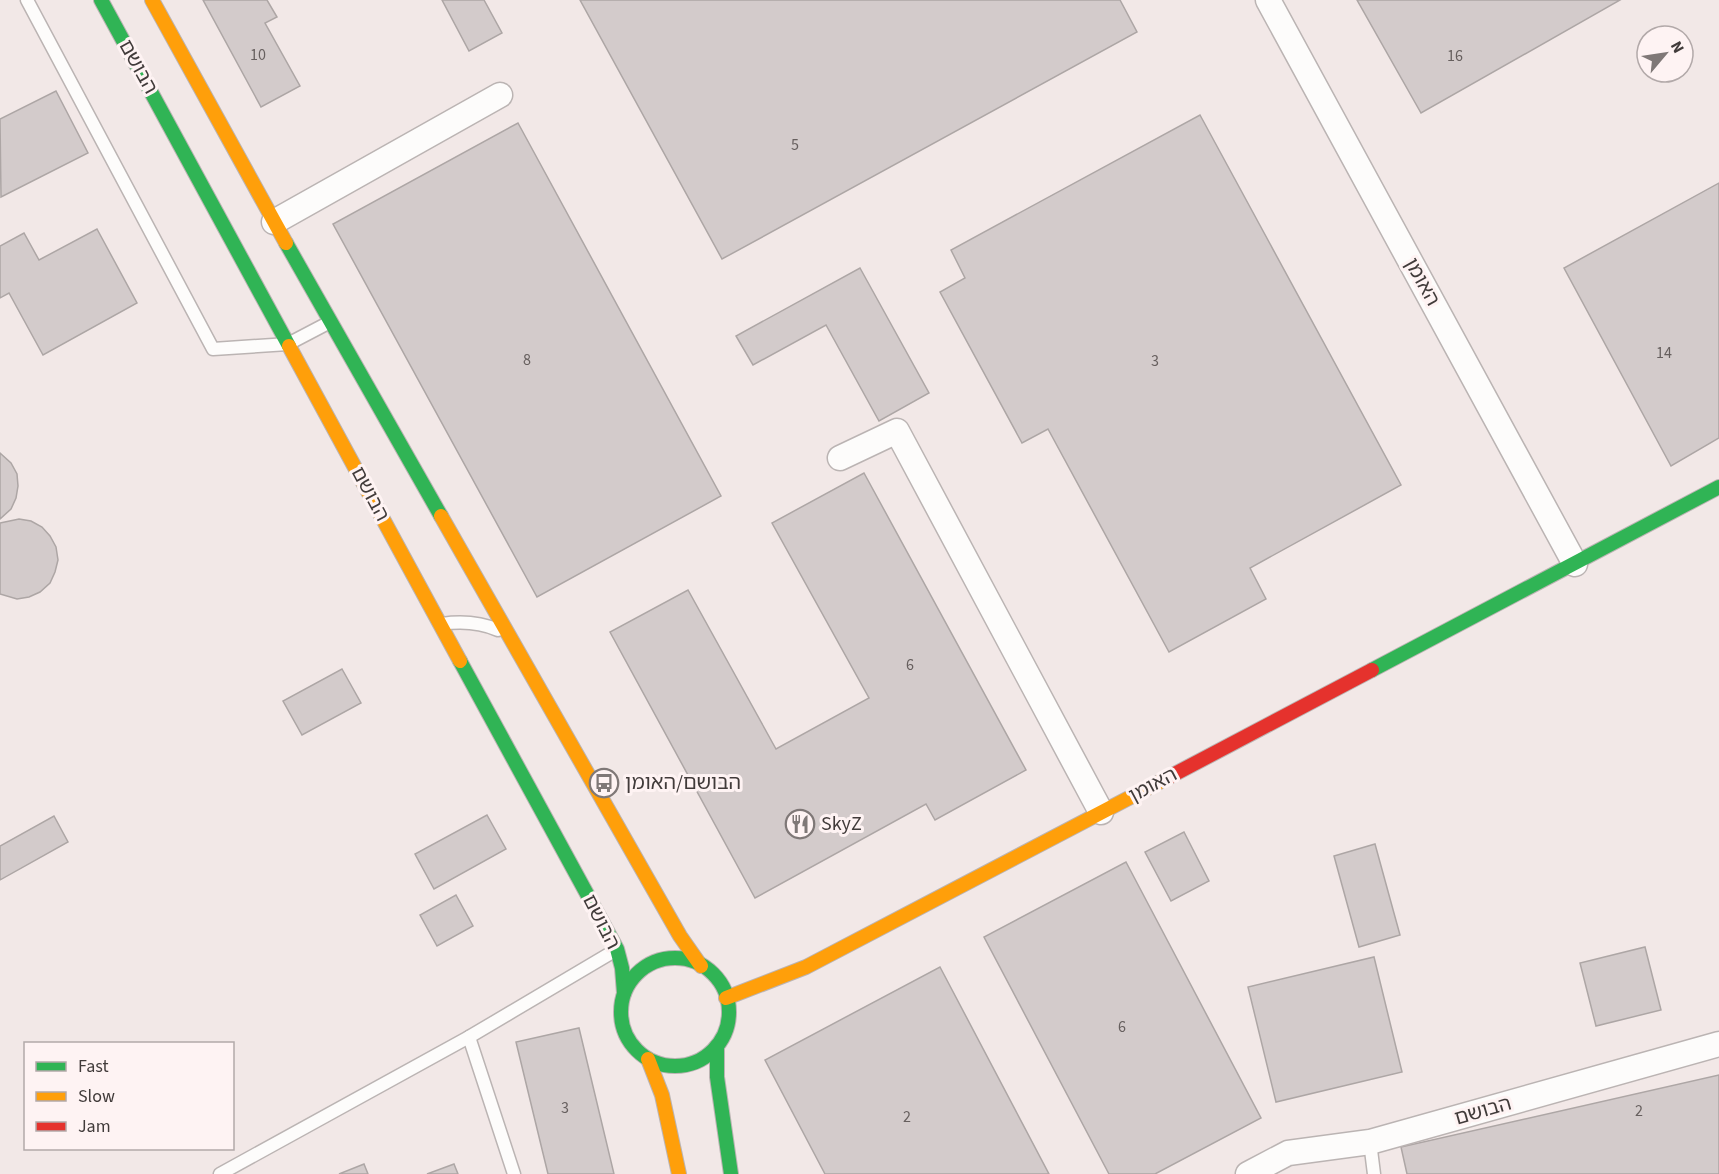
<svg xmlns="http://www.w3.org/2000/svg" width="1719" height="1174" font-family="'Source Sans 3','Noto Sans Hebrew',sans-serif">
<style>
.building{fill:#d3cbcb;stroke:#ada6a5;stroke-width:1.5}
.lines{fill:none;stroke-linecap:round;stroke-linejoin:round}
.lane-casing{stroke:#bbb4b3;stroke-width:15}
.street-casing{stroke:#bbb4b3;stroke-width:27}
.fast-casing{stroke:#bbb4b3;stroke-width:16}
.slow-casing{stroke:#bbb4b3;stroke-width:16}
.jam-casing{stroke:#bbb4b3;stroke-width:16}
.lane{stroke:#fdfcfb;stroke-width:12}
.street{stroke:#fdfcfb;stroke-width:24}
.fast{stroke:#30b455;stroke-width:14}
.slow{stroke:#ff9f0a;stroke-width:14}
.jam{stroke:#e5322d;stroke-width:14}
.labels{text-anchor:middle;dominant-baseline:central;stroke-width:6;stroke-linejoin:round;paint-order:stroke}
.number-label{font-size:16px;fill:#665f5e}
.street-label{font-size:20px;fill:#413b3a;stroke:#fef3f3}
.poi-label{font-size:20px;fill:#413b3a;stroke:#fef3f3;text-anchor:start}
</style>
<rect width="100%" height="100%" fill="#f2e8e7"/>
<!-- building -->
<g class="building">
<polygon points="203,0 267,0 277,17 265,23 300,86 261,107"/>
<polygon points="442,0 484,0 502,33 469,51"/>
<polygon points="580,0 1120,0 1137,32 722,259"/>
<polygon points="1357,0 1620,0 1421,113"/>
<polygon points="56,91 88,153 1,197 0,119"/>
<polygon points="1200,115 1401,485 1250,568 1266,599 1169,652 1048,429 1022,443 940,292 965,278 951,250"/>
<polygon points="518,123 721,496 537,597 333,224"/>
<polygon points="1719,183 1719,438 1671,466 1564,268"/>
<polygon points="97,229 137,303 43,355 9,293 0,298 0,246 24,233 39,260"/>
<polygon points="860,268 929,393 879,421 826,325 753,365 736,336"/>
<polygon points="0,453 11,463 17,474 18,486 16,498 11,509 0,519"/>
<polygon points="864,473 1026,770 935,820 926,804 755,898 610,632 688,590 776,749 869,698 772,523"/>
<polygon points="19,519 31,521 42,527 50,536 56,547 58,560 55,572 50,583 40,592 29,597 17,599 0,594 0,523"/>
<polygon points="342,669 361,703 302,735 283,701"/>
<polygon points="487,815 506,849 434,889 415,854"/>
<polygon points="54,816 68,842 0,880 0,846"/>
<polygon points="1184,832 1209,881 1171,901 1145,852"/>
<polygon points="1375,844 1400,935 1359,947 1334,856"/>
<polygon points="1126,862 1261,1118 1155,1174 1109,1174 984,937"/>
<polygon points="456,895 473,926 437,946 420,915"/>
<polygon points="1645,947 1661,1010 1596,1026 1580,963"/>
<polygon points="1374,957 1402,1072 1276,1102 1248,987"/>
<polygon points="940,967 1049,1174 825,1174 765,1060"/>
<polygon points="579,1028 614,1174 548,1174 516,1042"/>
<polygon points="1719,1075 1719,1174 1407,1174 1401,1147"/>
<polygon points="364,1164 368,1174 339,1174"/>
<polygon points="454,1164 458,1174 427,1174"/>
</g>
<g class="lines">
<!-- lane casing -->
<g class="lane-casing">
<g id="lane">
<polyline points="27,0 213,349 288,344 330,322"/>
<path d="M 442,624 C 462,621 479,622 498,630"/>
<polyline points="469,1037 514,1174"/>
<polyline points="1370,1142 1374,1174"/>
<polyline points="220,1174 469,1037 616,950"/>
</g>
</g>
<!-- street casing -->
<g class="street-casing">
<g id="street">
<polyline points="1268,0 1575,564"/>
<polyline points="274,222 500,95"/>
<polyline points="840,458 897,431 1101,812"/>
<polyline points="1248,1174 1288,1153 1370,1142 1719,1044"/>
</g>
</g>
<!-- fast casing -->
<g class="fast-casing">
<g id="fast">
<polyline points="101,0 289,346"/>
<polyline points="286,243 441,516"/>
<polyline points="460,661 617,949 622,968 624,993"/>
<polyline points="1372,670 1719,487"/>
<circle cx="675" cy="1012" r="54"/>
<polyline points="717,1046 717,1077 731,1174"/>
</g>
</g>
<!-- slow casing -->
<g class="slow-casing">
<g id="slow">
<polyline points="152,0 286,243"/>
<polyline points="289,346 460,661"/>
<polyline points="441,516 680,936 701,966"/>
<polyline points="726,998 806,967 1169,777"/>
<polyline points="648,1059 662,1095 679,1174"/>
</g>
</g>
<!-- jam casing -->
<g class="jam-casing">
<polyline id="jam" points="1169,777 1372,670"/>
</g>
<!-- lane -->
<use href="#lane" class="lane"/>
<!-- street -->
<use href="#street" class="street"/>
<!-- fast -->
<use href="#fast" class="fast"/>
<!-- slow -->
<use href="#slow" class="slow"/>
<!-- jam -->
<use href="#jam" class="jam"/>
</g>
<!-- icons -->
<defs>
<g id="bus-ring" transform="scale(1.5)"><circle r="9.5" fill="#fef3f3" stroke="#7f7877" stroke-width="1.5"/><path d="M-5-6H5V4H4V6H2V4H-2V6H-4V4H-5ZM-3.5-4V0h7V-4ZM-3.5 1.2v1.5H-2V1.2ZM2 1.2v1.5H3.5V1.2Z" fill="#7f7877"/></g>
<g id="restaurant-ring" transform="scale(1.5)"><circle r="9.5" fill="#fef3f3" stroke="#7f7877" stroke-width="1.5"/><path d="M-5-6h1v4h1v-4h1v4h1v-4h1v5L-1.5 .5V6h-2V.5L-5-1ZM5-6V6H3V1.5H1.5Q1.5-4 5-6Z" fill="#7f7877"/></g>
</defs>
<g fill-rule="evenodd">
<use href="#bus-ring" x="604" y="783"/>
<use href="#restaurant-ring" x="800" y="824"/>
</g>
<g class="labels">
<!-- number labels -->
<g class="number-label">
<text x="258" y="55">10</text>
<text x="1455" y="56">16</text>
<text x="795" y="145">5</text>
<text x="1664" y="353">14</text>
<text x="527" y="360">8</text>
<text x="1155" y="361">3</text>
<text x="910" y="665">6</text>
<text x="1122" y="1027">6</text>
<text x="565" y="1108">3</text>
<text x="1639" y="1111">2</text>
<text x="907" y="1117">2</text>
</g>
<!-- street labels -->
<g class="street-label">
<text transform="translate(138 67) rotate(61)">הבושם</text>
<text transform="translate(1422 282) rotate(61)">האומן</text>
<text transform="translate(370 494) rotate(62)">הבושם</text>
<text transform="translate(1153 785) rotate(-28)">האומן</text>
<text transform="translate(601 922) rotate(63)">הבושם</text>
<text transform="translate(1483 1111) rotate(-16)">הבושם</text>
</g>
<!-- poi labels -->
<g class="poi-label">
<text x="625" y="783">הבושם/האומן</text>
<text x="821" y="824">SkyZ</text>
</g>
</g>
<!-- legend -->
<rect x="24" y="1042" width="210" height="108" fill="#fef3f3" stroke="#b2a9a9" stroke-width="1.5"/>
<rect x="36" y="1062" width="30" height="9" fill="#30b455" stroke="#b2a9a9" stroke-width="1.5"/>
<text x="78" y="1072" font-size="18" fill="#413b3a">Fast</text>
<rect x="36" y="1092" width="30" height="9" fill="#ff9f0a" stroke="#b2a9a9" stroke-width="1.5"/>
<text x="78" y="1102" font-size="18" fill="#413b3a">Slow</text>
<rect x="36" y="1122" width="30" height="9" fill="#e5322d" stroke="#b2a9a9" stroke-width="1.5"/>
<text x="78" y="1132" font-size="18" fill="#413b3a">Jam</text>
<!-- north arrow -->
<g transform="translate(1665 54) rotate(61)"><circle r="28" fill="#fef3f3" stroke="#b2a9a9" stroke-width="1.5"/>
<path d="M0-4.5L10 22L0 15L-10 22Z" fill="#7f7877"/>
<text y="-9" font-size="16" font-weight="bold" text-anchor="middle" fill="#413b3a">N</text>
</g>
</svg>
